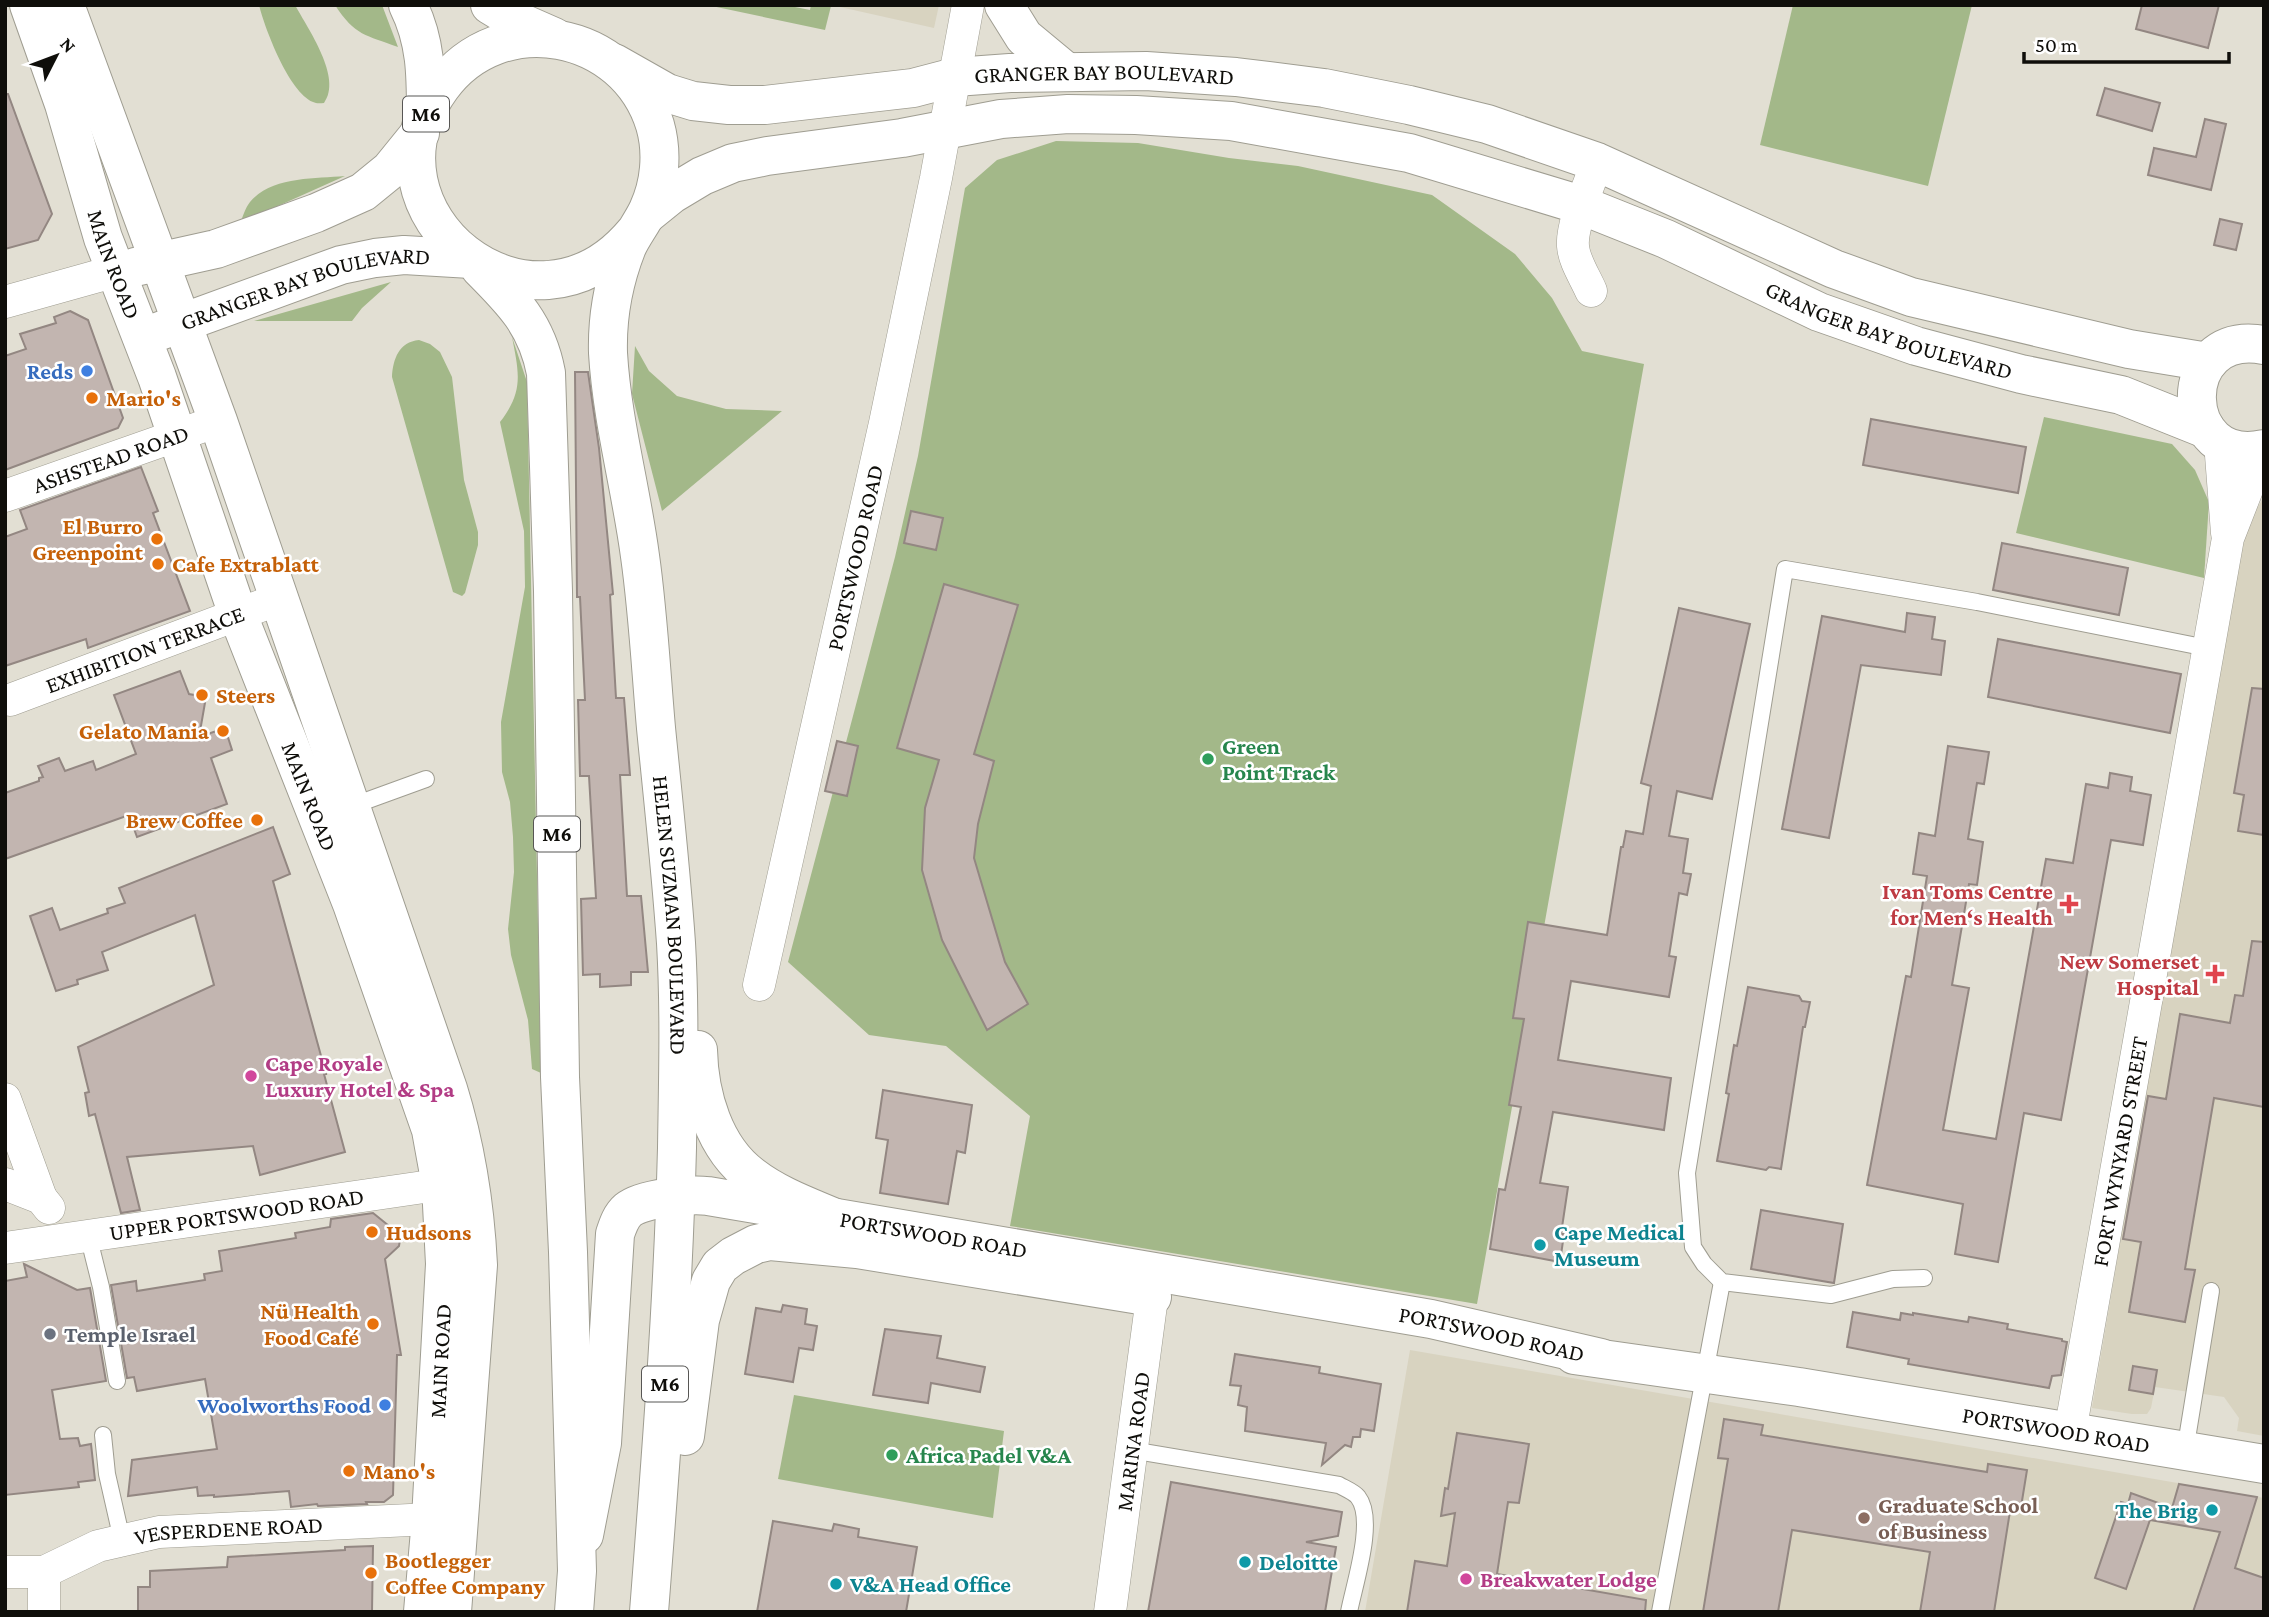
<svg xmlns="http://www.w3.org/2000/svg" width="2269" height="1617" font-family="'Crimson Pro',serif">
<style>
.built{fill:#d8d3c0}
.green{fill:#a3b889}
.building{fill:#c2b5b0;stroke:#938782;stroke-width:2}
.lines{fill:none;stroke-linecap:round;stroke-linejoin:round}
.lane-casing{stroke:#9f9d91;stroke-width:18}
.street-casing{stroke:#9f9d91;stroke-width:33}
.secondary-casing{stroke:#9f9d91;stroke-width:40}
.primary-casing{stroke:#9f9d91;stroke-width:40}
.lane{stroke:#fff;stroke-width:16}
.street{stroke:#fff;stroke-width:32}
.secondary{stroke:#fff;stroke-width:38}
.primary{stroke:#fff;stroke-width:38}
.shop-dot{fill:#3f7fe0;stroke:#fff;stroke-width:2.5}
.food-dot{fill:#e8710a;stroke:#fff;stroke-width:2.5}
.leisure-dot{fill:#2e9e5b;stroke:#fff;stroke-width:2.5}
.health-dot{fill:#e0444e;stroke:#fff;stroke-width:2.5}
.hotel-dot{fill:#d1479c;stroke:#fff;stroke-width:2.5}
.culture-dot{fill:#0f9aa8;stroke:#fff;stroke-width:2.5}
.worship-dot{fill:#6b7280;stroke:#fff;stroke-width:2.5}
.education-dot{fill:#8d6e63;stroke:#fff;stroke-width:2.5}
.labels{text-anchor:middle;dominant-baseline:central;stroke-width:5;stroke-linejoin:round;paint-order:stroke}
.shield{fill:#fff;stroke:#575654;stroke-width:2}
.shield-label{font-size:21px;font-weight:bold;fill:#0f0e0a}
.street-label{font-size:23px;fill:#0f0e0a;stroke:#fff}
.shop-label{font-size:23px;font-weight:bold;fill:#366cbe;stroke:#fff;text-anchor:end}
.food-label{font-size:23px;font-weight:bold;fill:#c56008;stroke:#fff;text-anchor:start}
.leisure-label{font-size:23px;font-weight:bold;fill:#27864d;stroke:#fff;text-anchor:start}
.health-label{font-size:23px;font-weight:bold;fill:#be3a42;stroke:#fff;text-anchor:end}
.hotel-label{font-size:23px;font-weight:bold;fill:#b23c85;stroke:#fff;text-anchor:start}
.culture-label{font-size:23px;font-weight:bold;fill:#0d838f;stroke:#fff;text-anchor:start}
.worship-label{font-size:23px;font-weight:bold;fill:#5b616d;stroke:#fff;text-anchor:start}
.education-label{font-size:23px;font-weight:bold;fill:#785e54;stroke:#fff;text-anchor:start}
</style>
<rect width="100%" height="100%" fill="#e2dfd3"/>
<!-- built -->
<g class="built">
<polygon points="831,5 939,5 934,28"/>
<polygon points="2264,497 2264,1436 2237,1431 2239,1418 2224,1397 2155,1387 2151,1408 2147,1414 2132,1414 2092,1408 2170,949 2244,538 2249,521"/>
<polygon points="1410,1350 2264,1498 2264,1612 1365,1612"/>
</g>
<!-- green -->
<g class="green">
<path d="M 259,5 L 295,5 C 308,29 343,78 324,103 C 321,103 317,104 313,102 C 289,92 265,29 259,5 Z"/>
<path d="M 335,5 L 382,5 L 398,47 C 366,35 355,36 335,5 Z"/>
<polygon points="707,5 785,5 810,10 811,5 831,6 825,30"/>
<polygon points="1793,5 1972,5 1928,186 1760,145"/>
<polygon points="1056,141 1138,143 1229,158 1298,166 1432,195 1515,254 1552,298 1582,351 1644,364 1477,1304 1010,1226 1030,1116 946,1046 869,1035 788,962 895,557 918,456 965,188 997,160"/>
<path d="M 345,176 L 240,223 C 243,217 245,208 250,202 C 272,176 314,179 345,176 Z"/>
<polygon points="391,282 362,308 352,321 254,321"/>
<path d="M 512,337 L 527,382 L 541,1073 L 532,1069 L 528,1020 L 511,955 L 508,929 L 514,872 L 513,837 L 510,802 L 502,772 L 501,722 L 525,587 L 524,531 L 500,422 C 524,391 519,373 512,337 Z"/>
<path d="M 419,340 L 430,344 L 440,352 L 452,377 L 464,480 L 478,532 L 478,545 L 465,593 L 462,596 L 453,592 L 392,377 C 393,359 399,342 419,340 Z"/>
<polygon points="635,346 649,371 677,396 726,409 782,411 662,511 632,394"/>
<polygon points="2044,417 2172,444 2195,470 2209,502 2204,578 2016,533"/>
<polygon points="794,1395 1004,1431 993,1518 778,1479"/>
</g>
<!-- building -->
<g class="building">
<polygon points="2142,5 2219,5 2208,48 2136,29"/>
<polygon points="2105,88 2160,103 2152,131 2097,115"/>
<polygon points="5,94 8,94 52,214 38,240 5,249"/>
<polygon points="2205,119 2226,124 2211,190 2148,175 2154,148 2196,157"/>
<polygon points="2220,219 2242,224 2236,250 2214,245"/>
<polygon points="70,311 88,320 123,418 118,428 5,470 5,356 26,349 20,334 56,323 54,317"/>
<polygon points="575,372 588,372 599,448 613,594 610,595 616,698 624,698 630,775 620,775 627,896 641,896 648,972 631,972 631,985 600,987 600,974 583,975 581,899 596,898 589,776 580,776 578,700 585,700 580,597 577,597"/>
<polygon points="1871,419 2026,447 2018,493 1863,465"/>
<polygon points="141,467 158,511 153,513 190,611 88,648 86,639 5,666 5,537 27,529 20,510"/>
<polygon points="911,511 943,518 936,550 904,543"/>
<polygon points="2002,543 2128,568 2119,615 1993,590"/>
<polygon points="944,584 1018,605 974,754 994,761 978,824 974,858 1005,962 1028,1004 987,1030 942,940 922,870 925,808 939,760 897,748"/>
<polygon points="1679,608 1750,624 1712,799 1677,791 1669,836 1688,839 1683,873 1691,874 1687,895 1679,893 1669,956 1676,957 1669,997 1571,981 1558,1060 1671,1078 1664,1130 1553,1112 1540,1183 1568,1187 1561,1234 1564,1234 1560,1262 1490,1249 1499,1189 1505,1190 1521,1107 1509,1105 1524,1019 1513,1018 1528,922 1607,935 1621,847 1623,847 1626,831 1643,834 1651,786 1641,783"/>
<polygon points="1907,613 1935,617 1932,639 1945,641 1941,675 1861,665 1829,838 1782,829 1822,616 1905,632"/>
<polygon points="1998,639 2181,674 2170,733 1988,697"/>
<polygon points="180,671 189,694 206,697 199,737 225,728 232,750 211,758 227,804 137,837 129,815 5,859 5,793 39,781 39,778 43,777 38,766 59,758 65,771 93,761 96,770 136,754 114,695"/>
<polygon points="2252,688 2264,689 2264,835 2238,831 2244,795 2234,793"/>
<polygon points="837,741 858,746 847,796 825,791"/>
<polygon points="1948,746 1989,752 1984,784 1977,783 1968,839 1983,842 1977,885 1969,884 1952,985 1969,988 1943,1130 1996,1139 2046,859 2073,863 2086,784 2108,788 2110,773 2132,777 2130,791 2151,795 2143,845 2111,840 2061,1120 2024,1113 1998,1262 1955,1254 1963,1204 1867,1185 1906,976 1911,977 1927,876 1913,874 1919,833 1935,836"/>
<polygon points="273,827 290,874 273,881 326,1074 324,1074 345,1152 260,1175 253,1146 127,1157 140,1210 121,1213 95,1114 89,1116 85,1093 89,1092 78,1047 214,985 195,915 102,952 108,970 77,980 78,984 56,991 30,916 52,908 60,930 108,913 107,909 125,903 119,888"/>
<polygon points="2252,941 2264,942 2264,1107 2214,1098 2185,1269 2195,1270 2185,1322 2129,1312 2141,1242 2123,1239 2148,1096 2166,1099 2180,1014 2230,1023 2235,995 2243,996"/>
<polygon points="1748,987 1799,996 1802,1001 1810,1002 1805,1027 1803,1027 1781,1169 1769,1167 1766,1170 1717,1161 1729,1094 1726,1093 1734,1045 1737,1046"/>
<polygon points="883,1090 972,1105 965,1153 957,1151 948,1204 880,1193 888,1140 876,1138"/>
<polygon points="1761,1210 1843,1224 1834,1283 1751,1269"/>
<polygon points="373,1213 399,1234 400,1240 399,1246 385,1259 401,1355 397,1355 393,1495 384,1502 366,1502 367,1504 318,1506 317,1504 291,1507 289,1491 214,1497 214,1495 198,1496 197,1487 128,1496 132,1460 217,1449 205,1379 137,1391 134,1377 127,1378 111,1285 136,1281 137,1291 205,1280 204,1274 222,1271 219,1251 296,1238 295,1233 330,1227 331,1219"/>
<polygon points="24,1264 77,1290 90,1288 106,1381 52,1390 60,1439 78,1438 80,1446 91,1444 95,1480 78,1482 79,1487 5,1495 5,1281 27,1277"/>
<polygon points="783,1305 807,1309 805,1324 817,1326 813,1350 799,1348 793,1382 745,1374 756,1308 781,1312"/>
<polygon points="1853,1312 1900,1320 1901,1313 1913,1315 1913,1313 1968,1322 1969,1317 2008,1324 2007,1329 2062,1339 2062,1341 2067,1342 2061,1375 2052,1376 2049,1388 1908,1364 1909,1359 1847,1347"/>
<polygon points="885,1329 941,1336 937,1358 985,1367 980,1392 931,1383 928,1403 873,1395"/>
<polygon points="1235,1354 1320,1367 1319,1373 1381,1384 1374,1431 1361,1429 1360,1437 1353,1437 1351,1447 1345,1445 1322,1465 1326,1443 1245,1431 1247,1407 1238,1405 1241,1386 1230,1385"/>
<polygon points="2133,1366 2157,1370 2153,1394 2129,1390"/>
<polygon points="1724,1419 1763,1425 1761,1435 1987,1472 1988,1464 2027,1470 2021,1507 2011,1505 1994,1612 1920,1612 1930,1552 1792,1530 1778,1612 1703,1612 1728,1459 1718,1458"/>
<polygon points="1457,1433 1529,1444 1519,1503 1508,1502 1497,1574 1646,1600 1645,1612 1407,1612 1415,1561 1447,1566 1455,1513 1441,1516 1445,1488 1448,1489"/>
<polygon points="1171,1482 1342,1512 1338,1536 1306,1542 1336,1547 1325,1612 1148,1612"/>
<polygon points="2179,1484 2257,1497 2235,1568 2264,1578 2264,1612 2193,1612 2220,1532 2150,1520 2126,1589 2095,1578 2121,1502 2128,1504 2131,1493 2172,1508"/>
<polygon points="773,1521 832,1531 834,1524 859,1529 858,1537 917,1547 906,1612 757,1612"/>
<polygon points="373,1546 372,1612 138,1612 138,1587 150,1587 150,1571 227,1567 228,1557 345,1550 345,1547"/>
</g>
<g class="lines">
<!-- lane casing -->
<g class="lane-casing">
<g id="lane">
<polyline points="349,807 426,779"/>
<polyline points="88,1235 101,1287 117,1381"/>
<polyline points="1924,1278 1893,1279 1831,1295 1722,1282 1704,1264 1693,1247 1687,1173 1785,569 1977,602 2207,648"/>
<polyline points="103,1435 107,1474 122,1540"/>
<path d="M 1131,1450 L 1339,1485 C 1344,1488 1354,1492 1358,1497 C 1376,1520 1354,1585 1349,1612"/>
<polyline points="2185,1451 2211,1291"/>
<polyline points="1660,1612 1722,1282"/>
</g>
</g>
<!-- street casing -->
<g class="street-casing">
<g id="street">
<path d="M 1591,291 C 1585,277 1574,261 1573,246 C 1571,225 1590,183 1597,162"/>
<polyline points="5,302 116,271"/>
<polyline points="2220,442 2227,533"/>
<path id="s1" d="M 5,496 L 218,421"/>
<path id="s2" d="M 10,700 L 279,599"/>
<path id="s3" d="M 759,985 L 885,423 L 936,178 L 968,5"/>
<polyline points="5,1099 41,1198"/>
<polyline points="5,1184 41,1198 49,1208"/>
<path id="s4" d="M 5,1248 L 465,1181"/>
<path id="s5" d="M 2070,1432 L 2228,538 L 2253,474 L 2264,454"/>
<path id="s6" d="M 5,1572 L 44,1572 L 98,1546 L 159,1532 L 431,1519 L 455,1521"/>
<polyline points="44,1612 44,1572"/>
<path id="s7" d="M 1110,1612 L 1155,1275"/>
</g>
</g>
<!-- secondary casing -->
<g class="secondary-casing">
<g id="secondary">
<path id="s8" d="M 29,5 L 64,104 L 103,238 L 157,377 L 238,615 L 352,904 L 431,1130 L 441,1185 L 445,1264 L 431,1519 L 423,1612"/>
<path d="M 65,5 L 218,421 L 448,1089 C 466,1147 475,1205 478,1265 L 452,1612"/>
<polyline points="1004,5 1024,37 1065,71"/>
<path id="s9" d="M 614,63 L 667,93 L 693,101 L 729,105 L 765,105 L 913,88 L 955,77 L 1010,73 L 1146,71 L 1236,77 L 1324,88 L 1409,105 L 1487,124 L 1597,162 L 1834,269 L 1911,297 L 2129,349 L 2208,362"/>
<path id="s10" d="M 646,215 L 672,194 L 702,176 L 733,163 L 767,156 L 902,138 L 1001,119 L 1068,114 L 1136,115 L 1231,121 L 1409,153 L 1581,205 L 1666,239 L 1819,312 L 1916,346 L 2021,374 L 2121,395 L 2206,429"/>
<polyline points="135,267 216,249 316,213 363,192 390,170 420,133"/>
<path id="s11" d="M 157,332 L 341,265 L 375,258 L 404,255 L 471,259"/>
<path d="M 2264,345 C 2172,328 2177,469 2264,449"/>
<path id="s12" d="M 1574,1355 L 1799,1387 L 2264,1464"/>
<path id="s13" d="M 584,1535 L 602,1443 L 615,1234 C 618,1225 621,1216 628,1210 C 642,1198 691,1194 708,1196 L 1431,1319 L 1601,1358"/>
</g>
</g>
<!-- primary casing -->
<g class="primary-casing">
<g id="primary">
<path d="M 408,5 C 426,41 426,75 426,114"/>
<polyline points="490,5 513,19 554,37"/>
<path id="s14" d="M 635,232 C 531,358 350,212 441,87 C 500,6 626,30 655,125 C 663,153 660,184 648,210 C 642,223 633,234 627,247 C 614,280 607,318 608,353 C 612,421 631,488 640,556 C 648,612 651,671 656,728 C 663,799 671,871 676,943 C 680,1011 678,1080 677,1148 C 673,1303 661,1458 649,1612"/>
<path d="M 480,268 C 513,301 537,325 546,373 L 553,591 L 560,1077 L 568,1252 L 577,1571 L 574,1612"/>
<path d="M 698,1050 C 699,1095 714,1148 752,1176 C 778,1196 810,1207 840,1220"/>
<polyline points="685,1436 700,1320 711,1281 720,1266 733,1256 756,1244 770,1241 857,1249 1152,1297"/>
</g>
</g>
<!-- lane -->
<use href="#lane" class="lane"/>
<!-- street -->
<use href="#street" class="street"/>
<!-- secondary -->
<use href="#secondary" class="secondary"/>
<!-- primary -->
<use href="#primary" class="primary"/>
</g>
<!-- markers -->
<g class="shop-dot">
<circle cx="87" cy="371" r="7"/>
<circle cx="385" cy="1405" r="7"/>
</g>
<g class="food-dot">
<circle cx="92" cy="398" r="7"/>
<circle cx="157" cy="539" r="7"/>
<circle cx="158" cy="564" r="7"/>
<circle cx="202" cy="695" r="7"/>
<circle cx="223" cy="731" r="7"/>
<circle cx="257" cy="820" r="7"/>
<circle cx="372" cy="1232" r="7"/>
<circle cx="373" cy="1324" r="7"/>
<circle cx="349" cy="1471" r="7"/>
<circle cx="371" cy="1573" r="7"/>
</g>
<g class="leisure-dot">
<circle cx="1208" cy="759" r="7"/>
<circle cx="892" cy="1455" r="7"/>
</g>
<g class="health-dot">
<path d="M2065.5 893.5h7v7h7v7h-7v7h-7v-7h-7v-7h7z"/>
<path d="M2211.5 963.5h7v7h7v7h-7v7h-7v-7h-7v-7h7z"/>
</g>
<g class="hotel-dot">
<circle cx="251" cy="1076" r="7"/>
<circle cx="1466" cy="1579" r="7"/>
</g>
<g class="culture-dot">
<circle cx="1540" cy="1245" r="7"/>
<circle cx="2212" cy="1510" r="7"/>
<circle cx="1245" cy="1562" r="7"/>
<circle cx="836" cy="1584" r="7"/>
</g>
<circle class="worship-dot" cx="50" cy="1334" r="7"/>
<circle class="education-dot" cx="1864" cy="1518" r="7"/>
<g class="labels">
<!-- shield labels -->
<g class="shield">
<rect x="403" y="96.5" width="46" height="35" rx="5"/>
<rect x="534" y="816.5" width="46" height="35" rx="5"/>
<rect x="642" y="1366.5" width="46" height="35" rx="5"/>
</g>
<g class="shield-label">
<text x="426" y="114">M6</text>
<text x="557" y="834">M6</text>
<text x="665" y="1384">M6</text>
</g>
<!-- street labels -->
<g class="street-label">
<text stroke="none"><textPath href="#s9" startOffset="502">GRANGER BAY BOULEVARD</textPath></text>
<text stroke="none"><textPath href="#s8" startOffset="273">MAIN ROAD</textPath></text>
<text stroke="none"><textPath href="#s11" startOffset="156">GRANGER BAY BOULEVARD</textPath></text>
<text stroke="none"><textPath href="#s10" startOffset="1298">GRANGER BAY BOULEVARD</textPath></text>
<text stroke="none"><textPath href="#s1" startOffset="112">ASHSTEAD ROAD</textPath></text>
<text stroke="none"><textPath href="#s3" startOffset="438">PORTSWOOD ROAD</textPath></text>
<text stroke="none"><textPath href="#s2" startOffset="144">EXHIBITION TERRACE</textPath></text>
<text stroke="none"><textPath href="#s8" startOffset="840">MAIN ROAD</textPath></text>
<text stroke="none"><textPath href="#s14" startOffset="1452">HELEN SUZMAN BOULEVARD</textPath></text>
<text stroke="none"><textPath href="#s5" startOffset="285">FORT WYNYARD STREET</textPath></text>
<text stroke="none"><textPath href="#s4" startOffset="234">UPPER PORTSWOOD ROAD</textPath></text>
<text stroke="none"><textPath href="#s13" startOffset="642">PORTSWOOD ROAD</textPath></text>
<text stroke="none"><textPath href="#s13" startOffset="1209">PORTSWOOD ROAD</textPath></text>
<text transform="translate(440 1361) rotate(-87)">MAIN ROAD</text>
<text stroke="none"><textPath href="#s12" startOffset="488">PORTSWOOD ROAD</textPath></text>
<text stroke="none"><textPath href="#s7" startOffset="172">MARINA ROAD</textPath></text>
<text stroke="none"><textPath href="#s6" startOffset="231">VESPERDENE ROAD</textPath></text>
</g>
<!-- shop labels -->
<g class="shop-label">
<text x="73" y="371">Reds</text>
<text x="371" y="1405">Woolworths Food</text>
</g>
<!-- food labels -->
<g class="food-label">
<text x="106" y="398">Mario's</text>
<text x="143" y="526" text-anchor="end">El Burro<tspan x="143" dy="26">Greenpoint</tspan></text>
<text x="172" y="564">Cafe Extrablatt</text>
<text x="216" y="695">Steers</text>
<text x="209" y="731" text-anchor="end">Gelato Mania</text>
<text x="243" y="820" text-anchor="end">Brew Coffee</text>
<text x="386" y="1232">Hudsons</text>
<text x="359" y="1311" text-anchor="end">Nü Health<tspan x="359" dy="26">Food Café</tspan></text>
<text x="363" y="1471">Mano's</text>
<text x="385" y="1560">Bootlegger<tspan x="385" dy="26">Coffee Company</tspan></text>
</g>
<!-- leisure labels -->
<g class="leisure-label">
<text x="1222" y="746">Green<tspan x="1222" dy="26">Point Track</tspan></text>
<text x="906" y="1455">Africa Padel V&amp;A</text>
</g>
<!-- health labels -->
<g class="health-label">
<text x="2053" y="891">Ivan Toms Centre<tspan x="2053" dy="26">for Men‘s Health</tspan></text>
<text x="2199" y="961">New Somerset<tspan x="2199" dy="26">Hospital</tspan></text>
</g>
<!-- hotel labels -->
<g class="hotel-label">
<text x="265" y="1063">Cape Royale<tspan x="265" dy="26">Luxury Hotel &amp; Spa</tspan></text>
<text x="1480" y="1579">Breakwater Lodge</text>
</g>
<!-- culture labels -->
<g class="culture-label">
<text x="1554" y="1232">Cape Medical<tspan x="1554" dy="26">Museum</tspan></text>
<text x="2198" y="1510" text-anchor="end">The Brig</text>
<text x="1259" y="1562">Deloitte</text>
<text x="850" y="1584">V&amp;A Head Office</text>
</g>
<!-- worship labels -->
<g class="worship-label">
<text x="64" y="1334">Temple Israel</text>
</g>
<!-- education labels -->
<g class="education-label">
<text x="1878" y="1505">Graduate School<tspan x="1878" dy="26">of Business</tspan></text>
</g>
</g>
<!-- border -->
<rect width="2269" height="1617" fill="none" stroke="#0f0e0a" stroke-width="14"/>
<!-- north arrow -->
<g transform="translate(56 56) rotate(48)" stroke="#ffffff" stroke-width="5" paint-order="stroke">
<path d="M0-5L12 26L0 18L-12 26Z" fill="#0f0e0a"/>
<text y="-10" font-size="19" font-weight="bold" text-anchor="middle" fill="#0f0e0a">N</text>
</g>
<!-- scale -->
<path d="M2024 52v10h205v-10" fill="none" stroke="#0f0e0a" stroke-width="3.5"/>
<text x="2035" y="52" font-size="21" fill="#0f0e0a" stroke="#ffffff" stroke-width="5" paint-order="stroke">50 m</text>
</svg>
